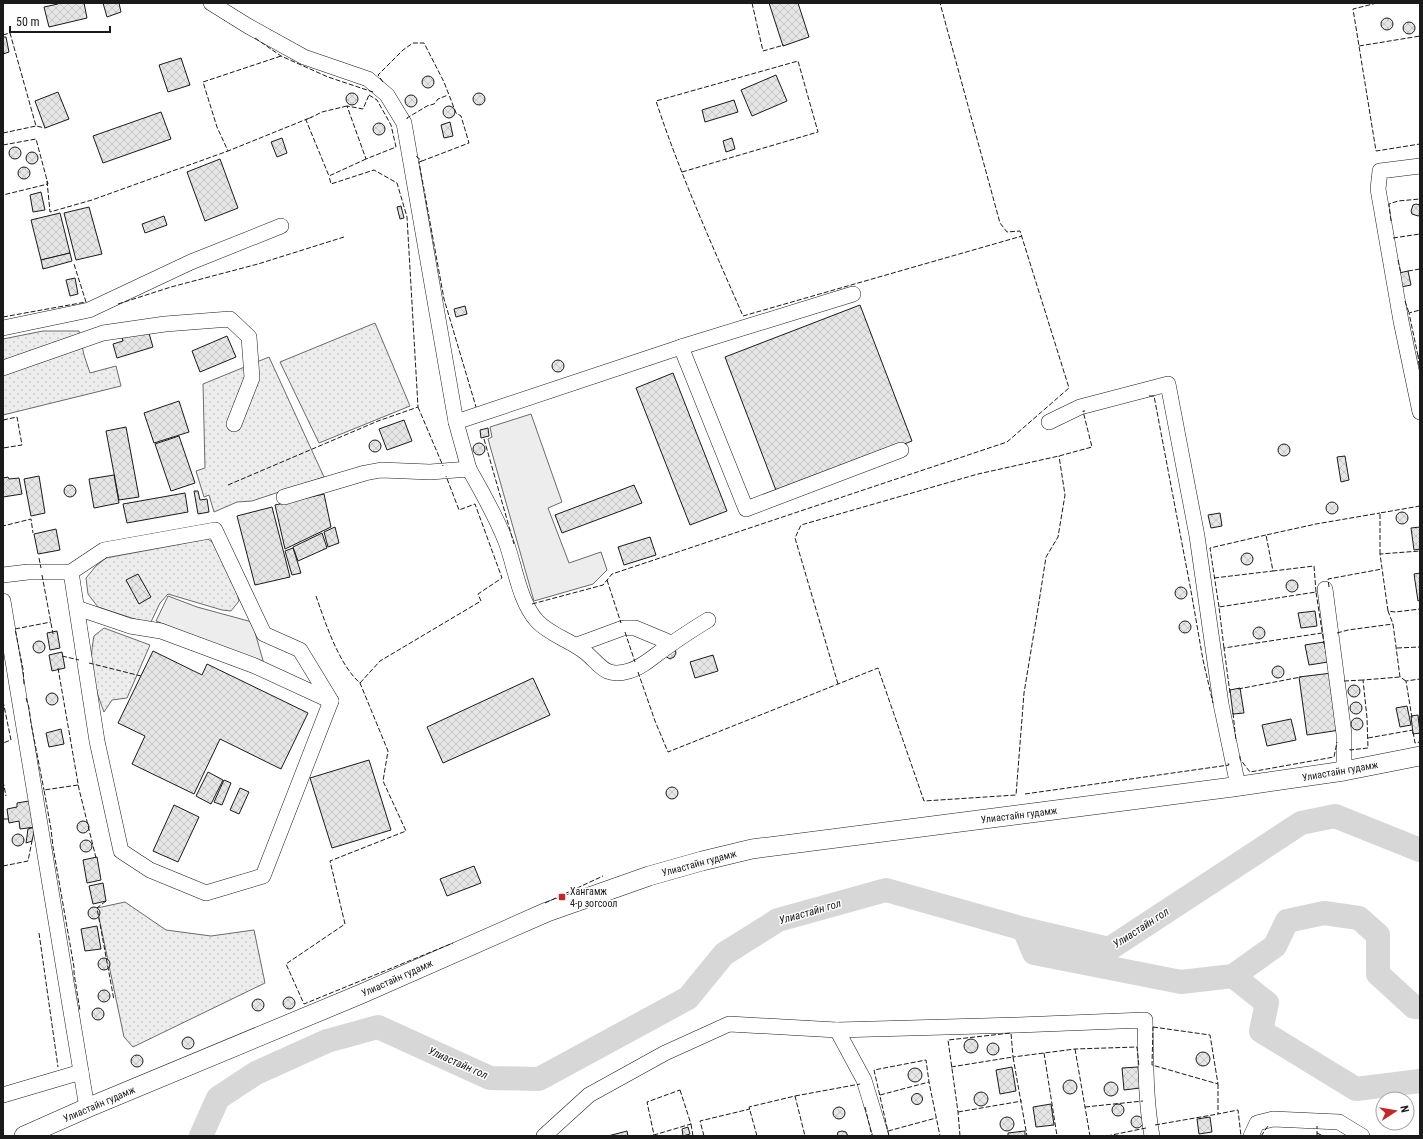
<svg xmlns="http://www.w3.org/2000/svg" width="1423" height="1139" font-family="'Roboto Condensed',sans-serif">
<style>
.green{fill:url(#green-dots);stroke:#6a6a6a}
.pitch{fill:#ededed;stroke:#6a6a6a}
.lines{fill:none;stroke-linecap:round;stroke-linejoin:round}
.river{stroke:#d7d7d7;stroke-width:24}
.building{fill:url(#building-cross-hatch);stroke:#1a1a1a}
.minor-casing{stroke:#1a1a1a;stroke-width:16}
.major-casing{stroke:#1a1a1a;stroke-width:20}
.minor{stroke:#fff;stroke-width:15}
.major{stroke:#fff;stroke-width:19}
.fence{stroke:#1a1a1a;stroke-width:1;stroke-dasharray:5 2;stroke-linecap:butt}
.poi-dot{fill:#c62828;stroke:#fff;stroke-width:1.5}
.labels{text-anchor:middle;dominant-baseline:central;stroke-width:3;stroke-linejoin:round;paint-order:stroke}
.street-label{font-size:10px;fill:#1a1a1a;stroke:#fff}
.poi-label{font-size:10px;fill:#1a1a1a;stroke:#fff;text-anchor:start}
.water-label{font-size:11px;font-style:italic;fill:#1a1a1a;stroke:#fff}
</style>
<defs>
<pattern id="green-dots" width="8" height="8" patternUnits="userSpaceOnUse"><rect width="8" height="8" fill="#ededed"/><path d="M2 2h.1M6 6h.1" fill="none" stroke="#cbcbcb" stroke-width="1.8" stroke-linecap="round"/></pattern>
<pattern id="building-cross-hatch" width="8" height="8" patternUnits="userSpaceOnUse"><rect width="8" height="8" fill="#e6e6e6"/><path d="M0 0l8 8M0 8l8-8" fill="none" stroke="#c5c5c5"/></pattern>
</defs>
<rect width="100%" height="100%" fill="#fff"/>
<!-- green -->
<g class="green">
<polygon points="375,323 410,406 319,443 280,362"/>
<polygon points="43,331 79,331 84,355 90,373 116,366 121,386 3,415 3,339"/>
<polygon points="269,357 324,477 252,501 237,502 214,512 209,495 204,497 196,471 205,468 203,384"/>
<polygon points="208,539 217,546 236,588 239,601 231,611 222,610 168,594 160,603 150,624 98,607 88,594 86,578 96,566 106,558"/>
<path d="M 104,628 L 150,645 L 127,698 L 112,700 L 104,712 C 93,682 88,668 94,636 Z"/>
<polygon points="125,902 166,930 211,936 254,930 265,983 133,1047 124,1037 97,908"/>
</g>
<!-- pitch -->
<g class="pitch">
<polygon points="531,414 562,502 548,508 569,563 601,552 607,570 593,584 534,601 488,439 492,437 490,427"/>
<polygon points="168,596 197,607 252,622 264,664 156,621"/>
</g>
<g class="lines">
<!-- river -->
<g class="river">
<polyline points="1024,929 1034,953 1181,982 1233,976 1275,946 1287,921 1324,913 1359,918 1378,935 1378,974 1414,1007 1420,1007"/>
<polyline points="1233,976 1267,1003 1261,1031 1356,1089 1420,1081"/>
<polyline points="201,1136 218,1098 256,1073 327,1041 378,1027 490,1078 539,1079 688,998 724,954 778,920 886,890 1024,929 1109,949 1301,823 1335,816 1420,850"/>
</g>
</g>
<!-- building -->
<g class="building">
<polygon points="57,3 84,3 87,18 49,27 44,7 58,4"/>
<polygon points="103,3 119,3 121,12 107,17"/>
<polygon points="769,3 798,3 809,37 783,46"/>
<circle cx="1387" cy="24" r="6"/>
<circle cx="1409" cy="28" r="6"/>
<polygon points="3,37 6,37 9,52 3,54"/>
<polygon points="181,58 190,85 168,92 159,65"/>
<polygon points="776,75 787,101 752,116 741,90"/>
<circle cx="428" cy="82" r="6"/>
<polygon points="58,92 69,119 45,128 35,101"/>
<circle cx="479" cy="99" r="6"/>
<circle cx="352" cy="99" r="6"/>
<circle cx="411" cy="101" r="6"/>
<polygon points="734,100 738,112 705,122 702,110"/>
<circle cx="449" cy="112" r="6"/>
<polygon points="161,112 171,139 103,163 93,136"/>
<polygon points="450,122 453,136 444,138 441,125"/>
<circle cx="379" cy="129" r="6"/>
<polygon points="282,138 287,153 277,157 271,142"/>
<polygon points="732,138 735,149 726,152 723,141"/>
<circle cx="15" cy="153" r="6"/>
<circle cx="32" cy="158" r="6"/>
<polygon points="220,159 238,208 205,221 187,172"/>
<circle cx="24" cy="173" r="6"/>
<polygon points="41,192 45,210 33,212 30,195"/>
<polygon points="1416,204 1420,205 1420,215 1418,216 1412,214 1411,211 1413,205"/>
<polygon points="401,206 404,218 400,219 397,207"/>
<polygon points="89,207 102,254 76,260 64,213"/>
<polygon points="60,213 70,253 41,260 31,220"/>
<polygon points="164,216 167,225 145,233 142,224"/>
<polygon points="70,253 72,261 43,269 41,260"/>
<polygon points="1408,271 1411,285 1401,287 1399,273"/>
<polygon points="75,278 78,294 70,296 66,280"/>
<polygon points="860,305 912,441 777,493 725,357"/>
<polygon points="465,306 467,314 456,317 454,309"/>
<polygon points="146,323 153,347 117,358 113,344 123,341 120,331"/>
<polygon points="227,336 236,357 200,372 192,351"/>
<circle cx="558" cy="366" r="6"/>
<polygon points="673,373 727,511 690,525 636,388"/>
<polygon points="179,401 189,432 154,443 144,413"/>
<polygon points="404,420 412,441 387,450 379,429"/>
<polygon points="126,427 139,497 119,500 106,431"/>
<polygon points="488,428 489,436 481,438 480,430"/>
<polygon points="179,436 195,483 171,491 155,444"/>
<circle cx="375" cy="446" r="6"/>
<circle cx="479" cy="449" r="6"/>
<circle cx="1284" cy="450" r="6"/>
<polygon points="1345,456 1349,480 1341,482 1337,457"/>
<polygon points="114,475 119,503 94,508 89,479"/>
<polygon points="39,476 45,513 31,516 24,479"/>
<polygon points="8,477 9,479 19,478 22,494 3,497 3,478"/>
<circle cx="70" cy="491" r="6"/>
<polygon points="634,485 642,503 562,533 555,515"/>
<polygon points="194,491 198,491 200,500 207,499 209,512 198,514"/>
<polygon points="185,493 188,512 127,523 123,504"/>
<polygon points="324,494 331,527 285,549 275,505"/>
<circle cx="1332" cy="508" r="6"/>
<polygon points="272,507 290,577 255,585 237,516"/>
<circle cx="1402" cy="518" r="6"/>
<polygon points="1220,513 1222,526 1211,528 1208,515"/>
<polygon points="335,527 339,543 328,547 324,532"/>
<polygon points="1420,527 1420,549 1414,550 1411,528"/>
<polygon points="56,529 60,550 38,554 34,534"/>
<polygon points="322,533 327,548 298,561 293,547"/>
<polygon points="650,537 656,555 624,565 618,547"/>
<polygon points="293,548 301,573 292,575 285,551"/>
<circle cx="1247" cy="559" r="6"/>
<polygon points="1420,573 1420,600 1418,601 1414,574"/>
<polygon points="138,574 151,597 139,604 126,580"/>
<circle cx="1292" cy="586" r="6"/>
<circle cx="1181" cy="593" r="6"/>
<polygon points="1315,611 1317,626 1301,628 1298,613"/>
<circle cx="1185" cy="627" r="6"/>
<circle cx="1259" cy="633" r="6"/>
<polygon points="57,631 60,648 50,650 47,633"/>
<circle cx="39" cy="647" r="6"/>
<polygon points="1324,642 1328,662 1309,665 1305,645"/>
<polygon points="675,649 676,653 674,657 670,659 665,656"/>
<polygon points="153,651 202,675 207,664 308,713 281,769 220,739 194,794 132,764 145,736 118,723"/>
<polygon points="62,652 65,668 52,671 49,655"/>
<polygon points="713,655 718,671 695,678 690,662"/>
<circle cx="1278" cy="672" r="6"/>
<polygon points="1332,673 1340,730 1307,735 1299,677"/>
<polygon points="533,678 550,715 443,763 427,727"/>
<circle cx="1354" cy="691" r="6"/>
<polygon points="1240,688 1244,713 1233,714 1230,690"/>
<circle cx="52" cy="699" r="6"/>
<circle cx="1356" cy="708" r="6"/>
<polygon points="1407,706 1411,725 1400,727 1396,708"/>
<polygon points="1418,715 1420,733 1413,734 1411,716"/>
<circle cx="1357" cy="724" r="6"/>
<polygon points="1291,719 1296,740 1267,746 1262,725"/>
<polygon points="61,729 64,744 49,747 46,733"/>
<polygon points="369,760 391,830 332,848 310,778"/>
<polygon points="208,772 223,780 211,804 196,796"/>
<polygon points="224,780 231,783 222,805 214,802"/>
<circle cx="672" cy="793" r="6"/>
<polygon points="240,788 249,792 239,814 230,810"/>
<polygon points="29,801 35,827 20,829 19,821 9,823 7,809 17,807 17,803"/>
<polygon points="174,805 199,817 178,862 153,851"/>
<circle cx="83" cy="827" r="6"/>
<polygon points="35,827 32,841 26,843 28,829"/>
<circle cx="18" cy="840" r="6"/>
<circle cx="86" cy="846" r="6"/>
<polygon points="97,857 101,880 87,883 83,860"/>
<polygon points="474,866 481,883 447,896 440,879"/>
<polygon points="103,883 106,901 93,904 89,886"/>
<circle cx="94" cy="913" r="6"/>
<polygon points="97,926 101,949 85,951 81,929"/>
<circle cx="104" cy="964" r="6"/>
<circle cx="104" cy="996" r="6"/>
<circle cx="289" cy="1003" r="6"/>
<circle cx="258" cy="1005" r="6"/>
<circle cx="98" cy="1014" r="6"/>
<circle cx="188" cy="1043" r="6"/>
<circle cx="971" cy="1046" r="7"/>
<circle cx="993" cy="1049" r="6"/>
<circle cx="1203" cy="1059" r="7"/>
<circle cx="137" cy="1061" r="6"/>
<polygon points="1012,1067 1016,1091 1000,1094 996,1070"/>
<polygon points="1138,1067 1140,1088 1124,1090 1122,1068"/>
<circle cx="915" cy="1075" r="7"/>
<circle cx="1070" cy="1087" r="7"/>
<circle cx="1111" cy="1089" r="7"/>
<circle cx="981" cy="1099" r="7"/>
<circle cx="917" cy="1099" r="5.5"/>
<polygon points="1051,1104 1054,1125 1036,1127 1033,1107"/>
<circle cx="1118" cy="1110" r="6"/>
<circle cx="839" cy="1113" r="6"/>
<circle cx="1137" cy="1122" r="6"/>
<polygon points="1210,1117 1212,1132 1199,1134 1197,1119"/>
<circle cx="1007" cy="1124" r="7"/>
<polygon points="688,1127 690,1134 683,1136 682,1129"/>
<polygon points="627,1131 628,1136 608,1136"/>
<polygon points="842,1131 846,1132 848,1136 837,1136 838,1132"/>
<polygon points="1025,1131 1025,1136 1008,1136 1008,1133"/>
</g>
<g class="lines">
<!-- minor casing -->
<g class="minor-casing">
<g id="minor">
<polyline points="211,3 248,26 304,57 368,79 387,95 404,123 456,422 469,469"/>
<polyline points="1420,166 1380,171 1378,189 1401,321 1420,412"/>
<polyline points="853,294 681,347 746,509 901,450"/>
<polyline points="3,328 89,310 191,262 281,226"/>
<polyline points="3,368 103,333 165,324 230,319 249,337 252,378 234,424"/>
<polyline points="456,422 681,347"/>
<polyline points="1049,422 1080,407 1168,384 1197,536 1221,704 1238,786"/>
<path d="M 284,497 L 365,473 L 381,470 L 430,472 L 469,469 C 482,492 496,516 506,542 C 515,566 519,601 537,621 C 550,635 570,640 585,652 C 601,665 604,678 629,671 C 644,667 657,653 670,645 C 682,636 695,628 708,620"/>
<polyline points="3,575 28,572 71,572 104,550 215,530 264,634 300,650 331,701 263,876 206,893 150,870 121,851 97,741 71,572"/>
<polyline points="1325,589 1344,734 1344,771"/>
<polyline points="3,601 87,1108"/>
<polyline points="77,608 130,626 161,631 255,666 331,701"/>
<polyline points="577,645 623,628 635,628 671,643"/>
<polyline points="837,1030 864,1080 881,1136"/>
<polyline points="3,1095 81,1072"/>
<path d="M 544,1136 L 589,1095 L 665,1053 L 729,1024 L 837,1030 L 1018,1025 L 1145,1020 C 1146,1058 1145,1098 1152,1136"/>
<polyline points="1251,1136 1257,1123 1273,1119 1339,1122 1362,1136"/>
</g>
</g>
<!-- major casing -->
<g class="major-casing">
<polyline id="major" points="24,1136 87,1108 361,994 547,912 649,876 702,861 752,849 1233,787 1344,771 1420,756"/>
</g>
<!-- minor -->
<use href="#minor" class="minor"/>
<!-- major -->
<use href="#major" class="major"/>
<!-- fence -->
<g class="fence">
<polyline points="752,3 763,51 784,45"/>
<polyline points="1377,3 1353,9 1376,151 1420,144"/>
<polyline points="1420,3 1420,10"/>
<polyline points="3,35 10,33 36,126"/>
<polyline points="255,38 281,56 328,77 373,92"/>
<polyline points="1359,46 1420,36"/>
<polyline points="281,56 203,82 217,127 228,151 312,117"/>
<polyline points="383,82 378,75 403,50 413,43 424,43 444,82 456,113 461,116 469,143 422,161 417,157 416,154"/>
<polygon points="369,95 377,100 391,125 396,147 366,159 347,106 363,109"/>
<polyline points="347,106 322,112 306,120 329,176 366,159"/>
<polyline points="407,119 407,118 427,106 434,104 438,99 448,95"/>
<polyline points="3,133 36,126 45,128"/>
<polyline points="3,145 36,139 48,184 3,195"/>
<polyline points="422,161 419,162 444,299 476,407"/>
<path d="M 682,172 L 818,132 L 798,61 L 656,101 C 680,174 712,245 743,316 L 1022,236"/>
<polyline points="47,181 50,212 92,200 228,151"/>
<polyline points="1391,221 1389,204 1398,201 1420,199"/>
<polyline points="1393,238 1420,234"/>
<polyline points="1398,260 1401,273"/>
<polyline points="1408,271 1420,269"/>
<polyline points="1405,301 1409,313"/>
<polyline points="118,304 171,287 258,264 344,237"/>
<polyline points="3,317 86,302 74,264"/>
<polyline points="1418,356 1409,313 1420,310"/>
<polyline points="1420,356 1418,356 1420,374"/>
<polyline points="1149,396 1154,396 1191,591 1203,660 1213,703"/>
<polyline points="418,407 443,466"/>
<polyline points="3,420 17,417 22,445 3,448"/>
<polyline points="484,439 514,544"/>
<polyline points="228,485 378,421 418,407 407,217 397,183 374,170 331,184 329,176"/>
<polyline points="3,524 3,526 31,519 33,533"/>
<polyline points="1380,554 1380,513 1420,506"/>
<polyline points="39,558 41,568"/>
<polyline points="42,575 53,634"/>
<polyline points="1214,578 1273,571"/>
<polyline points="607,580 621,623"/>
<polyline points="1329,587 1328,579 1382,569"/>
<polyline points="1316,592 1314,566 1273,571 1266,535 1316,524 1380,513"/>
<path d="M 316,596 C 325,622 339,665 360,683 L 388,751 L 383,781 L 406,831 L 330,861 L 345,924 L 286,964 L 304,1004 L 453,943"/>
<polyline points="532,604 603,585 612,574 1007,442 1069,388 1020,231 1007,232 1000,223 940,3"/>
<polyline points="1219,607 1210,548 1266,535"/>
<polyline points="1388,611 1380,554 1420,551"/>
<polyline points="625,632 635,662"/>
<polyline points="1337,633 1348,630 1393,624"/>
<polyline points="1224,648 1219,607 1316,592 1324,644"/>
<polyline points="1397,648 1420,647"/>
<polyline points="62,656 79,660"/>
<polyline points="89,663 141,676"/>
<polyline points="58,668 79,789 96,858"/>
<polyline points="638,672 655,721 668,752 878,668 924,801 1016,795 1024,693 1039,602 1046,557 1058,537 1065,495 1059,456"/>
<polyline points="1344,681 1363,680"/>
<polyline points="1406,681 1400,677 1393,624 1388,611 1395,612 1420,609"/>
<polyline points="360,683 380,661 481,601 478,594 502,578 475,504 459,510 446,476"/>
<polyline points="24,684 23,669 15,629 51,622"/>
<polyline points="838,684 795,538 801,525 978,474 1059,456 1092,447 1083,411 1085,411"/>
<polyline points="1238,689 1301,677"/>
<polyline points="1230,693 1224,648 1322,633"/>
<polyline points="26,698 29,708 31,723 44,790"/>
<polyline points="3,701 11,740 3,743"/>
<polyline points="1233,713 1236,741"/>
<polyline points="1412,718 1406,681 1420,679"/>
<polyline points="1413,732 1415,743 1420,742"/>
<polyline points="1368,738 1413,730"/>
<polyline points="1350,749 1350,750 1368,748 1367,718 1363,680 1400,677"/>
<polyline points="1240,756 1240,759 1250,772 1334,757 1337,742"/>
<polyline points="3,781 6,796"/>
<polyline points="78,785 44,790 51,829 53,847 74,967 74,973 80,1011"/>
<polyline points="1025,794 1229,765 1228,763"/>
<polyline points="3,819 9,819"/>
<polyline points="3,866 28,861 32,841"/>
<polyline points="106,901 97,908 114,1000"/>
<polyline points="545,903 603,876"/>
<polyline points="39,933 58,1067"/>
<polygon points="1153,1027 1210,1035 1218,1084 1152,1065"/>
<polyline points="1075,1049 1090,1136"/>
<polyline points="1044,1053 1057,1136"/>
<polyline points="951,1067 1013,1057 1027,1136"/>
<polyline points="1218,1084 1218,1114 1238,1110 1241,1136"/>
<polygon points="680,1090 691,1124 654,1135 647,1102"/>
<polyline points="880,1095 929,1082"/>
<polyline points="795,1096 860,1084"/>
<polyline points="865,1107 872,1136"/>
<polyline points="1085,1107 1143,1101"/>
<polyline points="958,1112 1022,1101"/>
<polyline points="691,1124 693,1136"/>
<polyline points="1155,1125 1218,1114"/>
<polyline points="888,1131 936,1118"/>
<polyline points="1317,1133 1323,1136"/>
<polyline points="646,1136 654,1135"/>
<polyline points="704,1136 700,1121 750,1109"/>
<polyline points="757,1136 749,1107 795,1096 805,1136"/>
<polyline points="889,1136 874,1070 926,1060 929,1082 940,1136"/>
<polyline points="960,1136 958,1112 948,1040 1011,1033 1013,1057 1075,1049 1137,1047 1139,1067"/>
<polyline points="1107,1136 1146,1128"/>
<polyline points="1261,1136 1268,1126"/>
<polyline points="1317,1136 1317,1126"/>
</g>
</g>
<!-- markers -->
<rect class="poi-dot" x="558" y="893" width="8" height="8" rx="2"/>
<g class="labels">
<!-- street labels -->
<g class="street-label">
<text transform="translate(1340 771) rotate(-10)">Улиастайн гудамж</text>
<text transform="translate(1019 815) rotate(-7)">Улиастайн гудамж</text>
<text transform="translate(699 863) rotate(-15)">Улиастайн гудамж</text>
<text transform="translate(397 978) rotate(-24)">Улиастайн гудамж</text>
<text transform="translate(99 1104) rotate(-23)">Улиастайн гудамж</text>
</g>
<!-- poi labels -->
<g class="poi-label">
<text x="570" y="891">Хангамж<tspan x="570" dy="12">4-р зогсоол</tspan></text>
</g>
<!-- water labels -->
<g class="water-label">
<text transform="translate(810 912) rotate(-16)">Улиастайн гол</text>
<text transform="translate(1141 928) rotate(-33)">Улиастайн гол</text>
<text transform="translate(458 1063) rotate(24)">Улиастайн гол</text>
</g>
</g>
<!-- border -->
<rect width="1423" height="1139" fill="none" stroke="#1a1a1a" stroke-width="8"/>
<!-- north arrow -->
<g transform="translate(1395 1111) rotate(78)"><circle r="19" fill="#ffffff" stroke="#a3a3a3"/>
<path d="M0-3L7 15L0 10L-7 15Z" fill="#c62828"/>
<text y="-6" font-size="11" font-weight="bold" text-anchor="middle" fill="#1a1a1a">N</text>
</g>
<!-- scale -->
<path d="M10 26v6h100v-6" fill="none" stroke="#1a1a1a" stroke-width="2"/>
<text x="16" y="26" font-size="12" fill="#1a1a1a" stroke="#ffffff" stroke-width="3" paint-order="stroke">50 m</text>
</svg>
